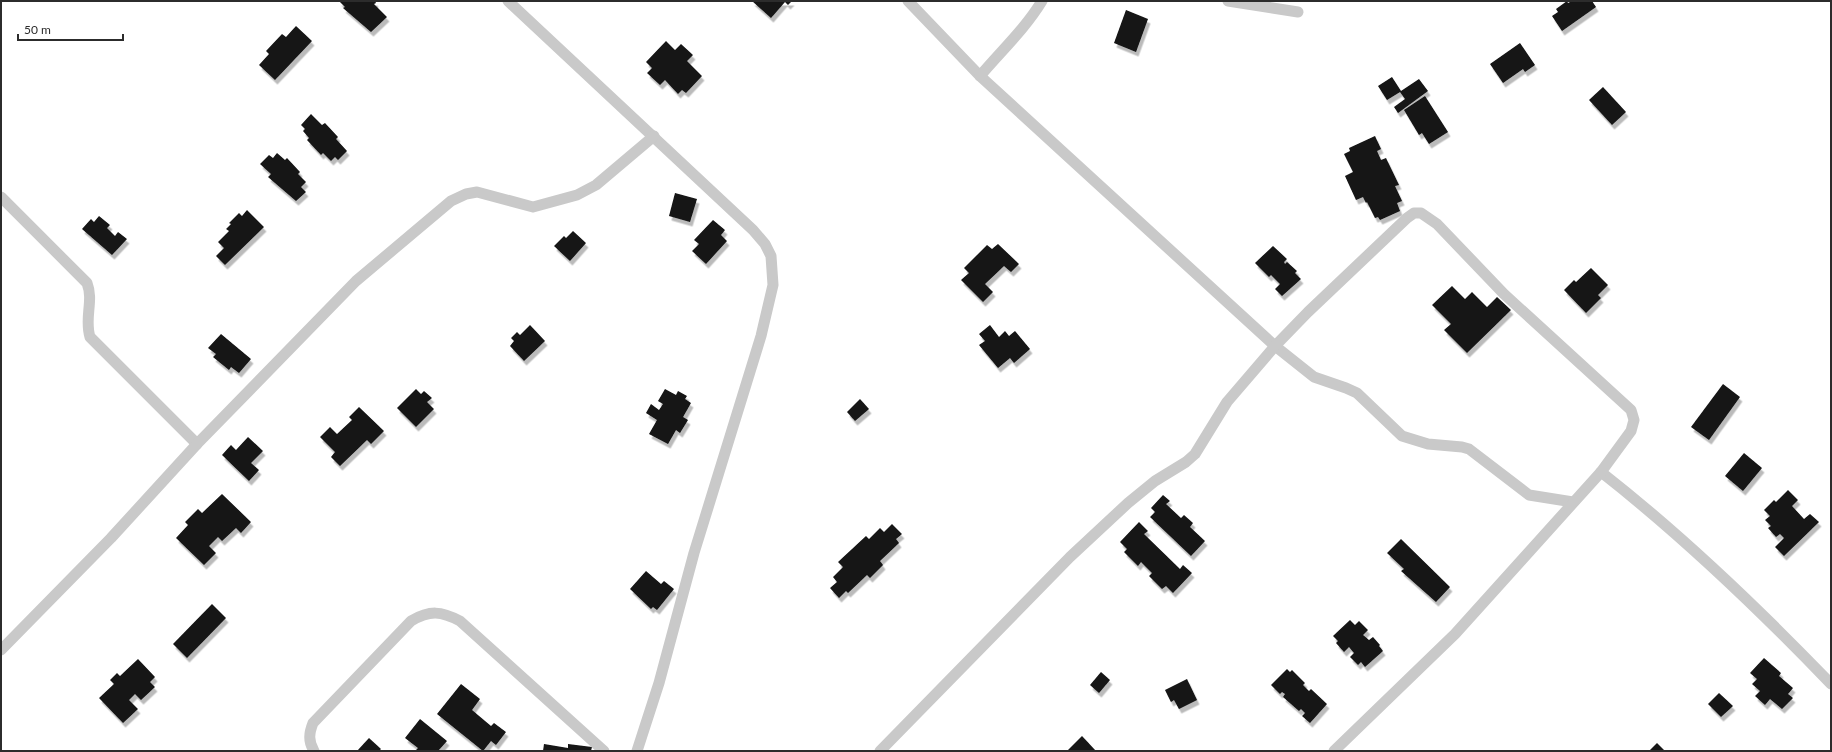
<svg xmlns="http://www.w3.org/2000/svg" width="1832" height="752" font-family="Lato,sans-serif">
<style>
.building{fill:#131313;filter:url(#shadow)}
.lines{fill:none;stroke-linecap:round;stroke-linejoin:round}
.minor{stroke:#c9c9c9;stroke-width:11}
</style>
<defs>
<filter id="shadow"><feDropShadow dx="2.5" dy="4.5" stdDeviation="0" flood-color="#0004"/></filter>
</defs>
<rect width="100%" height="100%" fill="#fff"/>
<!-- building -->
<g class="building">
<polygon points="339,1 375,1 376,3 374,4 387,17 371,32 343,8 345,7"/>
<polygon points="752,1 792,1 788,5 785,2 771,18"/>
<polygon points="1567,1 1568,3 1572,1 1592,1 1596,7 1562,31 1552,16 1558,12 1556,9"/>
<polygon points="1126,10 1148,19 1136,52 1114,43"/>
<polygon points="296,26 312,41 275,80 259,65 269,54 266,51 282,34 286,37"/>
<polygon points="666,41 675,50 681,44 693,55 687,61 702,76 686,93 682,90 678,94 665,80 660,85 647,73 652,68 646,62"/>
<polygon points="1520,43 1535,65 1525,72 1523,69 1503,83 1490,64"/>
<polygon points="1392,77 1401,91 1419,79 1428,91 1398,113 1394,107 1405,99 1400,92 1387,100 1378,86"/>
<polygon points="1603,87 1626,112 1612,125 1589,100"/>
<polygon points="1425,96 1448,132 1429,144 1422,133 1419,135 1404,110"/>
<polygon points="311,114 322,125 325,123 338,137 336,139 347,151 338,160 335,157 331,161 323,153 321,155 307,140 309,138 303,131 305,129 301,125"/>
<polygon points="1375,136 1381,149 1377,151 1381,160 1386,158 1399,185 1395,186 1402,201 1397,203 1400,211 1380,220 1378,217 1375,218 1367,202 1366,203 1363,197 1356,200 1345,176 1353,172 1344,154 1350,151 1349,148"/>
<polygon points="277,153 285,160 287,158 300,172 298,174 306,182 301,187 306,192 296,201 268,177 271,174 260,164 269,155 273,158"/>
<polygon points="675,193 697,199 690,222 669,216"/>
<polygon points="247,210 264,227 225,265 216,256 224,248 218,242 229,231 226,229 231,224 229,223 239,213 242,216"/>
<polygon points="99,216 110,225 107,228 115,236 118,232 127,239 112,255 82,229 91,219 94,222"/>
<polygon points="713,220 725,230 721,235 727,241 706,264 692,251 699,244 694,240"/>
<polygon points="573,231 586,243 570,261 554,246 564,236 566,238"/>
<polygon points="998,244 1019,264 1011,272 1004,266 985,284 993,292 983,302 961,280 969,273 964,268 987,245 992,249"/>
<polygon points="1273,246 1287,259 1284,262 1285,264 1287,262 1297,271 1295,273 1301,279 1282,296 1275,289 1280,284 1271,275 1269,277 1255,263"/>
<polygon points="1591,268 1608,285 1598,295 1601,298 1586,313 1564,290 1574,280 1576,282"/>
<polygon points="1452,286 1465,299 1472,292 1487,307 1497,297 1511,310 1467,353 1444,330 1451,324 1432,305"/>
<polygon points="530,325 545,341 524,361 510,346 514,341 511,338 517,332 520,335"/>
<polygon points="990,325 999,337 1005,331 1009,336 1015,331 1030,349 1014,363 1010,358 998,368 979,345 985,341 979,334"/>
<polygon points="221,334 251,359 239,373 231,367 229,370 213,357 216,354 208,348"/>
<polygon points="1723,384 1740,397 1709,440 1691,427"/>
<polygon points="416,389 421,394 424,391 432,398 427,402 434,409 416,427 397,408"/>
<polygon points="665,389 676,395 678,391 687,396 685,399 691,403 683,417 688,420 680,433 676,430 668,444 649,434 657,420 646,413 651,404 659,410 663,404 658,401"/>
<polygon points="860,399 869,409 855,421 847,412"/>
<polygon points="359,407 384,431 371,444 367,440 340,466 331,457 335,452 320,437 330,427 337,434 352,420 349,417"/>
<polygon points="248,437 263,451 251,463 259,470 249,481 222,455 231,445 236,450"/>
<polygon points="1744,453 1762,468 1743,491 1725,476"/>
<polygon points="1788,490 1798,500 1792,506 1804,519 1810,514 1819,522 1784,556 1775,547 1784,538 1780,534 1776,537 1768,528 1771,526 1765,520 1770,516 1764,510 1774,500 1776,502"/>
<polygon points="222,494 251,522 241,533 236,528 222,541 218,537 209,546 216,553 204,565 176,538 188,525 185,522 198,509 202,513"/>
<polygon points="1163,495 1170,501 1166,504 1181,518 1184,515 1193,523 1190,527 1205,541 1191,556 1150,517 1155,512 1151,508"/>
<polygon points="1139,522 1148,531 1144,534 1180,569 1183,565 1192,573 1173,593 1166,586 1162,589 1149,576 1152,573 1141,562 1138,566 1124,552 1127,549 1120,542"/>
<polygon points="892,524 902,534 896,539 899,543 880,561 883,565 870,578 867,575 848,593 846,591 839,598 830,588 837,582 833,577 843,567 838,562 866,536 869,539 880,528 884,532"/>
<polygon points="1401,539 1450,587 1436,602 1401,571 1404,569 1387,553"/>
<polygon points="646,571 661,584 664,581 674,589 657,610 653,607 651,609 630,589"/>
<polygon points="212,604 226,618 187,658 173,644"/>
<polygon points="1350,620 1355,625 1359,621 1368,630 1363,635 1369,640 1373,637 1380,645 1379,646 1383,651 1365,667 1361,662 1358,665 1350,657 1354,653 1349,647 1344,652 1336,643 1338,641 1333,636"/>
<polygon points="1764,658 1781,673 1779,676 1793,688 1788,694 1793,698 1782,709 1770,699 1765,705 1755,696 1760,691 1752,684 1757,679 1750,673"/>
<polygon points="138,659 155,677 150,682 155,687 141,700 135,694 129,700 138,709 123,723 99,698 114,684 110,680 117,673 120,676"/>
<polygon points="1287,669 1290,672 1292,670 1305,683 1303,685 1309,691 1311,689 1327,704 1310,723 1302,716 1305,713 1301,709 1299,711 1283,697 1285,694 1282,692 1280,694 1271,685"/>
<polygon points="1101,672 1110,680 1099,693 1090,685"/>
<polygon points="1187,679 1197,700 1179,709 1174,700 1171,702 1165,690"/>
<polygon points="461,684 480,699 472,710 491,726 494,723 506,732 496,745 491,741 483,751 437,714"/>
<polygon points="1719,693 1733,706 1721,717 1708,704"/>
<polygon points="420,719 447,741 438,751 415,751 418,748 405,738"/>
<polygon points="1082,736 1096,751 1067,751"/>
<polygon points="369,738 381,749 379,751 357,751"/>
<polygon points="1657,743 1665,751 1649,751"/>
<polygon points="544,744 568,748 568,744 592,747 591,751 543,751"/>
</g>
<g class="lines">
<!-- minor -->
<g class="minor">
<polyline points="508,1 753,230 765,244 771,256 773,285 761,336 694,553 659,683 637,751"/>
<polyline points="908,1 980,76 1275,346 1314,377 1346,388 1357,393 1402,436 1428,444 1462,447 1469,449 1529,495 1573,502"/>
<polyline points="1228,1 1298,12"/>
<path d="M 980,76 C 1001,51 1025,29 1042,1"/>
<path d="M 1,197 L 87,283 C 94,301 84,318 90,337 L 197,444"/>
<path d="M 1601,472 C 1684,537 1758,608 1831,684"/>
<polyline points="1,650 111,538 197,444 356,281 451,201 466,194 477,192 533,207 577,195 596,185 654,136"/>
<path d="M 314,751 C 308,741 309,733 313,723 L 411,621 C 430,610 441,611 460,621 L 604,751"/>
<polyline points="880,751 1070,557 1128,503 1155,481 1186,462 1195,454 1227,402 1275,346 1308,312 1407,218 1414,213 1421,213 1437,224 1504,294 1631,410 1634,420 1631,431 1601,472 1455,634 1334,751"/>
</g>
</g>
<!-- border -->
<rect width="1832" height="752" fill="none" stroke="#2c2c2c" stroke-width="4"/>
<!-- scale -->
<path d="M18 34v6h105v-6" fill="none" stroke="#2c2c2c" stroke-width="2"/>
<text x="24" y="34" font-size="12" fill="#2c2c2c" stroke="#ffffff" stroke-width="3" paint-order="stroke">50 m</text>
</svg>
